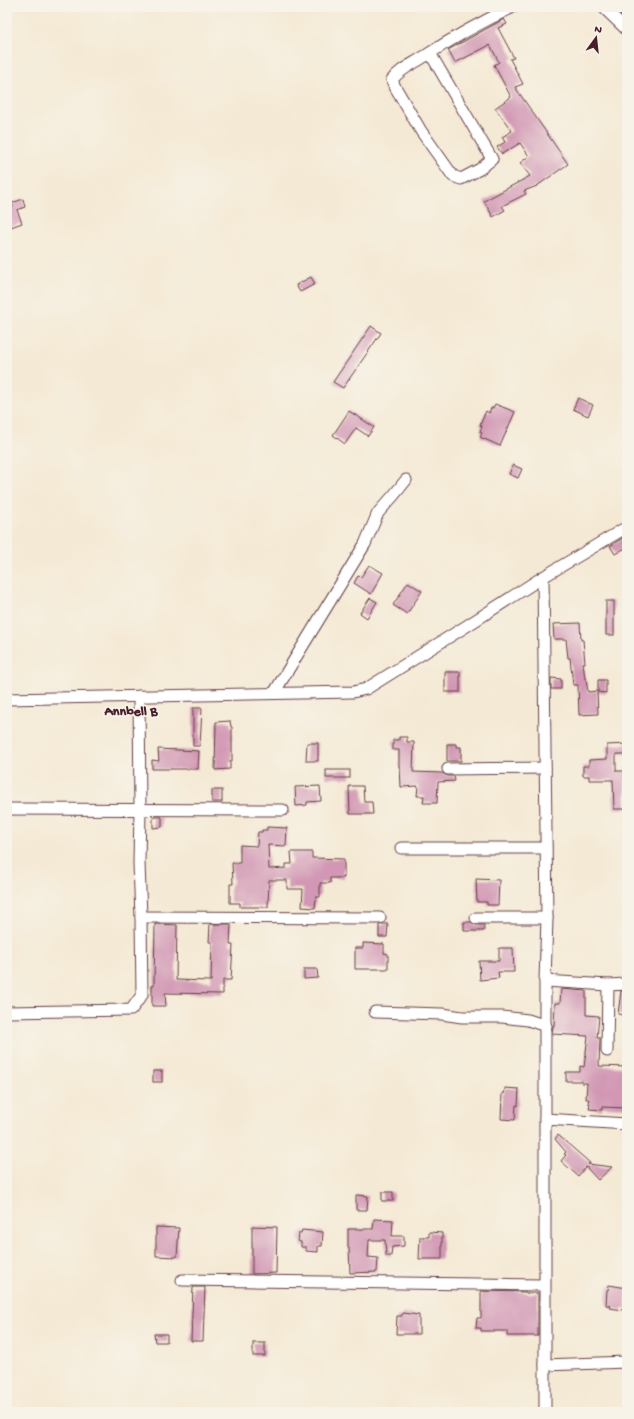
<svg xmlns="http://www.w3.org/2000/svg" width="634" height="1419" font-family="'Gochi Hand',sans-serif">
<style>
.building{fill:#d197b4}
.lines{fill:none;stroke-linecap:round;stroke-linejoin:round}
.minor-casing{stroke:#643d44;stroke-width:13}
.minor{stroke:#fff;stroke-width:11}
.labels{text-anchor:middle;dominant-baseline:central;stroke-width:3.5;stroke-linejoin:round;paint-order:stroke}
.quarter-label{font-size:14px;font-weight:bold;fill:#4a1f2b;stroke:#f7f3e8}
</style>
<rect width="100%" height="100%" fill="#f7f3e8"/>
<filter id="ink" filterUnits="userSpaceOnUse"><feTurbulence type="fractalNoise" baseFrequency=".025" numOctaves="2"/><feDisplacementMap in="SourceGraphic" scale="8" xChannelSelector="R" yChannelSelector="G"/><feConvolveMatrix kernelMatrix="1 2 1 2 8 2 1 2 1" color-interpolation-filters="sRGB"/></filter>
<filter id="wash" filterUnits="userSpaceOnUse"><feTurbulence type="fractalNoise" baseFrequency=".012" numOctaves="4" result="noise"/><feDisplacementMap in="SourceGraphic" scale="16" xChannelSelector="R" yChannelSelector="G"/><feGaussianBlur stdDeviation="0.9" result="paint"/><feColorMatrix in="noise" values="0 0 0 0 0 0 0 0 0 0 0 0 0 0 0 0 0 1.4 0 .05"/><feComposite in="paint" operator="in"/></filter>
<g filter="url(#wash)">
<rect width="100%" height="100%" fill="#f4e9d4"/>
<g id="blocks">
<!-- building -->
<g class="building">
<polygon points="504,19 507,24 498,28 514,58 510,59 523,84 515,87 568,164 537,186 524,191 526,194 502,206 505,210 493,217 484,201 530,176 520,163 529,156 520,143 502,154 497,147 505,142 502,137 512,131 495,108 511,97 494,65 499,62 490,45 455,63 448,50"/>
<polygon points="23,199 25,207 17,210 22,223 11,227 7,217 7,209 13,207 12,203"/>
<polygon points="311,277 315,284 300,292 296,285"/>
<polygon points="371,326 381,333 343,388 333,382"/>
<polygon points="578,398 593,405 588,416 573,409"/>
<polygon points="495,404 515,412 500,446 480,437 482,433 480,432 482,426 480,425 486,411 489,413 491,408 493,408"/>
<polygon points="349,411 374,427 368,436 356,428 345,444 333,435"/>
<polygon points="513,465 522,469 518,478 509,474"/>
<polygon points="627,535 627,547 615,554 610,546"/>
<polygon points="369,565 383,573 371,594 354,583 358,576 361,577"/>
<polygon points="408,582 422,591 407,614 393,605"/>
<polygon points="370,598 377,602 367,618 360,613"/>
<rect x="606" y="601" width="8" height="34"/>
<polygon points="580,623 581,640 583,640 585,663 583,663 585,679 586,679 588,692 597,691 598,714 579,715 578,685 573,685 570,658 568,658 566,639 554,639 553,624"/>
<rect x="445" y="672" width="15" height="20"/>
<polygon points="551,678 561,679 561,689 551,689"/>
<polygon points="598,680 606,680 606,693 598,692"/>
<polygon points="193,708 202,708 200,746 193,746"/>
<polygon points="230,721 231,727 232,727 232,761 230,761 230,769 215,770 216,722"/>
<polygon points="399,737 407,737 407,742 414,742 413,772 442,773 448,776 454,776 455,781 438,782 437,803 423,803 424,796 417,796 418,786 401,787 400,767 399,767 399,750 393,750 393,740 399,740"/>
<polygon points="307,743 318,743 318,761 306,761"/>
<polygon points="447,744 456,744 456,747 461,747 461,761 447,761"/>
<polygon points="627,744 627,754 616,754 616,771 627,771 627,780 625,780 626,809 614,809 613,780 589,780 589,776 583,776 583,766 589,766 589,760 607,759 607,745"/>
<polygon points="158,749 199,751 198,769 152,769 152,760 159,761"/>
<rect x="326" y="770" width="24" height="8"/>
<polygon points="320,786 321,801 307,802 307,805 296,806 295,787"/>
<polygon points="349,786 363,786 364,802 372,802 373,814 350,814"/>
<rect x="212" y="790" width="10" height="12"/>
<polygon points="155,817 162,817 162,827 153,828 153,818"/>
<polygon points="267,827 287,828 286,846 268,845 269,869 286,868 286,864 292,864 291,852 312,852 312,858 344,859 344,878 330,878 330,883 320,883 320,897 316,897 315,908 302,907 303,889 287,889 287,880 269,880 268,907 240,907 240,903 230,903 230,884 233,884 232,863 240,863 240,845 257,846 258,832 262,832 262,830 267,830"/>
<polygon points="476,879 499,880 498,905 487,905 487,902 477,902"/>
<polygon points="464,922 471,922 476,925 484,925 484,931 464,931"/>
<polygon points="155,924 177,925 176,980 211,981 212,942 209,942 210,924 231,924 230,945 233,945 231,980 223,980 223,994 165,993 166,1006 152,1006 152,985 154,985"/>
<polygon points="383,924 388,924 387,937 379,937 379,925"/>
<polygon points="363,943 384,944 384,953 388,954 388,969 355,969 355,948 363,948"/>
<polygon points="499,948 513,948 514,972 498,972 499,978 480,980 479,961 499,961"/>
<polygon points="304,969 317,969 318,978 304,979"/>
<polygon points="561,989 586,991 586,1015 599,1016 597,1038 600,1038 599,1066 627,1067 627,1108 602,1107 602,1110 589,1109 590,1103 588,1103 589,1099 586,1099 587,1083 582,1083 582,1081 566,1081 566,1072 580,1072 580,1066 584,1067 588,1036 552,1034 553,1026 554,1026 555,1003 560,1003"/>
<polygon points="621,991 627,991 627,1016 618,1014"/>
<rect x="153" y="1071" width="9" height="11"/>
<polygon points="505,1088 519,1089 518,1106 516,1105 515,1120 501,1119 502,1093 504,1094"/>
<polygon points="558,1135 590,1163 588,1164 612,1167 598,1180 586,1167 578,1176 561,1161 566,1155 564,1154 566,1152 555,1139"/>
<rect x="382" y="1192" width="11" height="9"/>
<polygon points="356,1195 368,1196 367,1210 356,1210"/>
<polygon points="374,1219 393,1220 392,1236 404,1236 404,1246 392,1247 391,1256 386,1256 385,1240 369,1240 368,1257 378,1258 377,1272 350,1273 349,1248 348,1248 348,1229 373,1229"/>
<polygon points="252,1226 277,1227 276,1273 252,1274"/>
<polygon points="156,1227 179,1228 177,1257 156,1256"/>
<polygon points="302,1230 323,1232 322,1246 318,1246 318,1252 306,1251 306,1247 301,1247 301,1242 298,1241 299,1233 301,1233"/>
<polygon points="429,1232 442,1233 442,1259 419,1259 420,1237 429,1237"/>
<polygon points="609,1285 627,1288 626,1308 622,1308 622,1310 610,1308 611,1306 606,1305 607,1290 608,1290"/>
<polygon points="193,1287 205,1287 203,1341 191,1341"/>
<polygon points="481,1291 526,1292 526,1293 538,1293 538,1336 507,1336 507,1331 481,1331 481,1328 476,1328 477,1318 481,1318"/>
<polygon points="402,1313 419,1315 419,1334 396,1334 397,1316 402,1316"/>
<polygon points="154,1334 167,1334 167,1342 155,1342"/>
<rect x="253" y="1343" width="12" height="13"/>
</g>
</g>
</g>
<g filter="url(#ink)">
<use href="#blocks" fill-opacity="0" stroke="#643d44" stroke-width="1"/>
<g class="lines">
<!-- minor casing -->
<g class="minor-casing">
<g id="minor">
<polyline points="603,7 627,30"/>
<path d="M 430,53 L 492,159 L 480,169 L 461,179 L 453,176 L 421,131 L 394,85 L 392,80 C 399,70 411,65 422,58 C 451,39 481,22 513,7"/>
<polyline points="543,577 547,918 545,981 545,1412"/>
<polyline points="274,693 365,544 378,513 394,495 406,480"/>
<polyline points="7,699 353,692 366,689 465,627 543,577 627,527"/>
<polyline points="448,769 545,768"/>
<polyline points="7,809 283,810"/>
<polyline points="401,848 546,848"/>
<polyline points="141,917 380,918"/>
<polyline points="476,918 547,918"/>
<polyline points="545,981 608,985 627,984"/>
<polyline points="7,1012 131,1010 142,995 141,917 139,863 140,809 139,696"/>
<polyline points="375,1012 442,1014 462,1017 502,1017 528,1020 546,1026"/>
<polyline points="607,1051 608,985"/>
<polyline points="545,1119 627,1124"/>
<polyline points="182,1280 544,1285"/>
<polyline points="545,1365 627,1362"/>
</g>
</g>
<!-- minor -->
<use href="#minor" class="minor"/>
</g>
</g>
<g class="labels">
<!-- quarter labels -->
<g class="quarter-label">
<text x="131" y="712">Annbell B</text>
</g>
</g>
<!-- margin -->
<rect width="634" height="1419" fill="none" stroke="#f7f3e8" stroke-width="24"/>
<!-- north arrow -->
<g transform="translate(596 38) rotate(15)" stroke="#f7f3e8" stroke-width="3" paint-order="stroke">
<path d="M0-3L7 15L0 10L-7 15Z" fill="#4a1f2b"/>
<text y="-6" font-size="11" font-weight="bold" text-anchor="middle" fill="#4a1f2b">N</text>
</g>
</svg>
